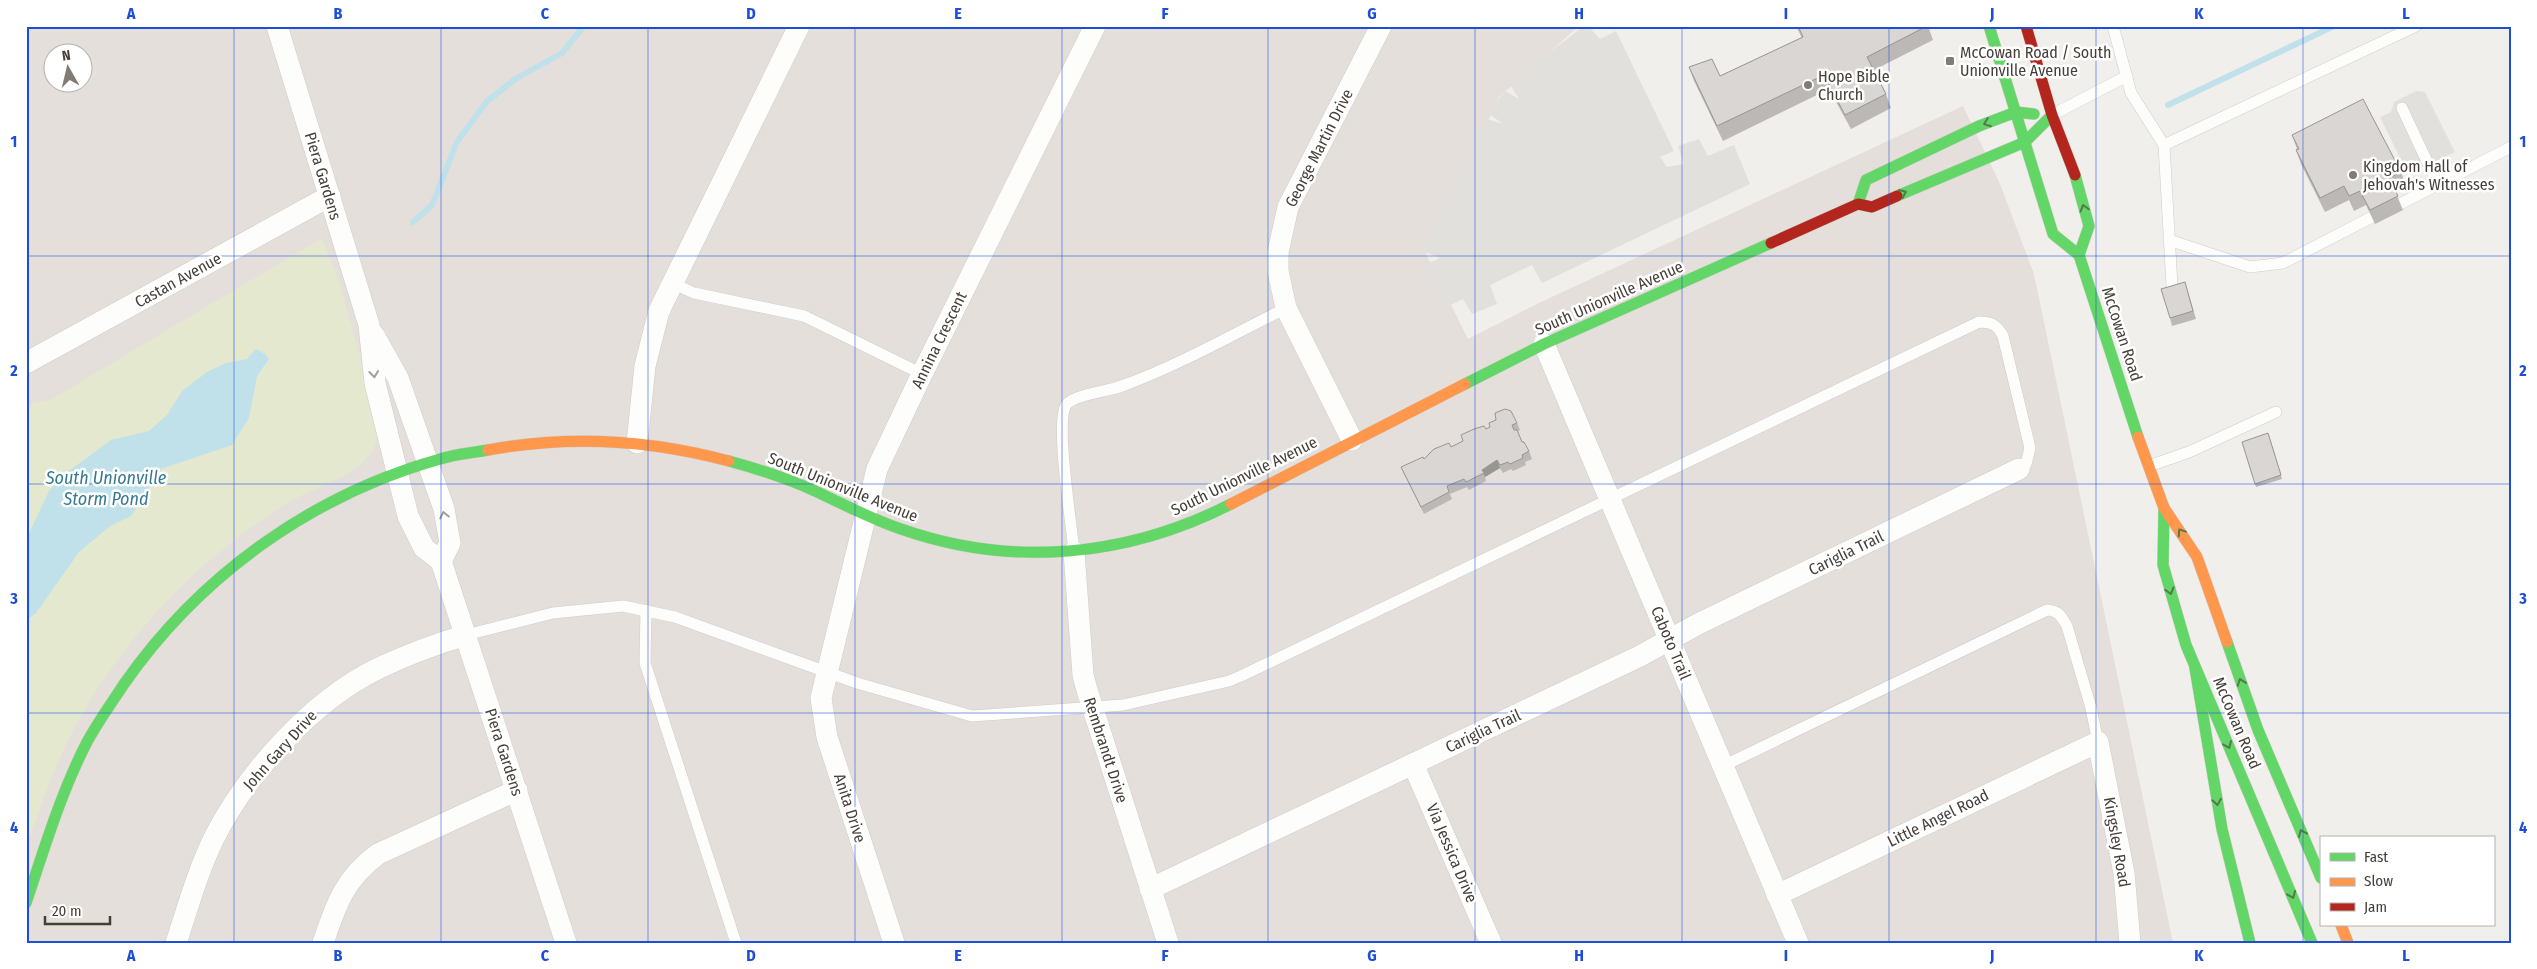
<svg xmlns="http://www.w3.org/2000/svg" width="2537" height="969" font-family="'Fira Sans Condensed',sans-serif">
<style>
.residential{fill:#e4dfda;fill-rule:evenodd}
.green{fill:#e3e8cf}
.parking{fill:#e2e0dd}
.water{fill:#c1e1ea}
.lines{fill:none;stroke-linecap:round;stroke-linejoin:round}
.stream{stroke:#c1e1ea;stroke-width:6}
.lane-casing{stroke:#cfccca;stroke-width:12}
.street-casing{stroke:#cfccca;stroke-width:22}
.fast-casing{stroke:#d2cdc7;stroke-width:12}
.slow-casing{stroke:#d2cdc7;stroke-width:12}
.jam-casing{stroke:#d2cdc7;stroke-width:12}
.lane{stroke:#fdfdfc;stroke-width:11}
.street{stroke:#fdfdfc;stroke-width:21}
.fast{stroke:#63d668;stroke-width:11}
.slow{stroke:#ff974d;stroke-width:11}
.jam{stroke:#b3261e;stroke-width:11}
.wall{fill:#bbb8b5}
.shaded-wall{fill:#989694}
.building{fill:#d9d6d3;stroke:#989694}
.oneway{stroke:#527b4b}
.oneway2{stroke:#a29e9a}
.grid{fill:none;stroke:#1d4ed8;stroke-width:1;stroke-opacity:0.55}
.poi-dot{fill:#827c77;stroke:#fff;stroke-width:2}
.labels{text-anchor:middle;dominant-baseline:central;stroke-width:5;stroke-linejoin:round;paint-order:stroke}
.poi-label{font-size:16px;fill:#463e38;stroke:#fff;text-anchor:start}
.street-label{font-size:16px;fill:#463e38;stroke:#fff}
.water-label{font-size:18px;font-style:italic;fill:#367a91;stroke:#fff}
.neatline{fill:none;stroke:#1d4ed8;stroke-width:2}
.grid-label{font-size:16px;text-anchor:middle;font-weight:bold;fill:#1d4ed8}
</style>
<rect width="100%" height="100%" fill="#f1efec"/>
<!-- residential -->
<path class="residential" d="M 26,26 L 1579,26 L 1499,97 L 1426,254 L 1468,339 L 1541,302 L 1963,106 L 2000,184 L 2034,274 L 2173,943 L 26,943 ZM 52,52 L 82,52 L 82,82 L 52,82 Z"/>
<!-- green -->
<path class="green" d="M 322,238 L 338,278 L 378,421 C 378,430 378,441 373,450 C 359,475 315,487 291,501 C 275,510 259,522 244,533 C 177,582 121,646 80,718 C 57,758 42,803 26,847 L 26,405 L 50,400 Z"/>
<!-- parking -->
<g class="parking">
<polygon points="1584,26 1588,26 1600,39 1616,31 1674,151 1660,157 1667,167 1684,164 1678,146 1699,139 1708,156 1734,145 1750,184 1542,283 1532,265 1490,285 1497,304 1472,314 1463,299 1444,308 1421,267 1440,258 1420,250 1484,118 1503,124 1488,113 1505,91 1519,99 1509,83"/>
<polygon points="2416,91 2425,92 2455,152 2408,174 2380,117 2391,112 2394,102"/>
</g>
<!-- water -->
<polygon class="water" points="256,349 265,354 269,359 257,376 249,418 232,445 161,469 131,516 110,526 79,552 36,613 26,621 26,540 49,491 66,473 111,440 149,431 167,415 182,391 207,372 226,363 247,359"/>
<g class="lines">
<!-- stream -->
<g class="stream">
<polyline points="2168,105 2334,26"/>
<polyline points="413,222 432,205 457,142 487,101 517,78 562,53 584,26"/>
</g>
<!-- lane casing -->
<g class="lane-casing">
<g id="lane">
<polyline points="2113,26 2131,93 2164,145 2172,286"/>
<polyline points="2402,108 2438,185"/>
<polyline points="2052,115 2127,76"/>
<polyline points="2164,145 2416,26"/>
<polyline points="2400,204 2511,147"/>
<polyline points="2169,240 2250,267 2283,263 2372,217"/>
<polyline points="672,283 694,293 804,316 922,374"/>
<polyline points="2149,466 2189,452 2276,412"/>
<path d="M 1074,552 C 1072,526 1055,423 1066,405 C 1072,395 1109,391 1122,386 C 1179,365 1232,335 1286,308"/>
<polyline points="646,610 645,663 736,943"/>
<path d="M 466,635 L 553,613 L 623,606 L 675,617 L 857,683 L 972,716 L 1123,705 L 1229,681 L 1241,676 L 1979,322 C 1992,322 1997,325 2003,336 L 2030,448 L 2026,464 L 2019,469"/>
<path d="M 1723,766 L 2047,610 C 2059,611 2061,616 2067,626 L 2091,708 L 2098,742"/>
</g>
</g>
<!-- street casing -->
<g class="street-casing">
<g id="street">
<polyline points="277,26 369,325 375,383 408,516 424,548 441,561 566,943"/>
<polyline points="374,335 398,378 444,509 450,543 441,561"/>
<polyline points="1544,344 1798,943"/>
<polyline points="26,363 330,196"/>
<polyline points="1352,440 1286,308 1278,271 1278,252 1288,207 1381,26"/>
<polyline points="637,443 645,366 659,311 799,26"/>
<polyline points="1074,552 1083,675 1087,690 1168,943"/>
<polyline points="1413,764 1491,943"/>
<polyline points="1150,889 1640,656 1698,624 2019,469"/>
<polyline points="1777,895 2098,742 2124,873 2130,943"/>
<path d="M 176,943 C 188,907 198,870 215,836 C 248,772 312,701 377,669 C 406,655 436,644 466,635"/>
<path d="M 323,943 C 336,905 344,879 378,854 L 517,790"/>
<polyline points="894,943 827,737 821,698 877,469 922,374 1095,26"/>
</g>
</g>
<!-- fast casing -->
<g class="fast-casing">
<g id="fast">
<polyline points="1989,26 2053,234 2079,255 2138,437"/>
<polyline points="2075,175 2089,226 2079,255"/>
<polyline points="1897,196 2025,142 2052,115"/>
<polyline points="1858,204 1866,180 1979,126 2016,112 2034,114"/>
<polyline points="1465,384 1544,344 1771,243"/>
<path d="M 729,461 C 758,469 787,478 815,491 C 843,504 871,519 901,529 C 1012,568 1127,557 1231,504"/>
<polyline points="2164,508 2163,565 2186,645 2312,943"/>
<polyline points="2227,642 2258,730 2321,878"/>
<polyline points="2195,668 2222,829 2250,943"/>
<path d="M 26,903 C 44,850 60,795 86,744 C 97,723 111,704 124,684 C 200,575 312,495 440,459 C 456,454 472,453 488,450"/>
</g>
</g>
<!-- slow casing -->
<g class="slow-casing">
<g id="slow">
<polyline points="2138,437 2164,508 2197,557 2227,642"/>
<path d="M 488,450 C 568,435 651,440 729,461"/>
<polyline points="1231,504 1465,384"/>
<polyline points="2341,925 2348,943"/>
</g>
</g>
<!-- jam casing -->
<g class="jam-casing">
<g id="jam">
<polyline points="2026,26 2052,115 2075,175"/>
<polyline points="1771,243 1858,204 1872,207 1897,196"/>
</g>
</g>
<!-- lane -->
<use href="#lane" class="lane"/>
<!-- street -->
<use href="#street" class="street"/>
<!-- fast -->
<use href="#fast" class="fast"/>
<!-- slow -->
<use href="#slow" class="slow"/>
<!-- jam -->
<use href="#jam" class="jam"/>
</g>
<!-- wall -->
<g class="wall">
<polygon points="1796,26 1928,26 1933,40 1874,70 1886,94 1891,108 1851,129 1829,89 1723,141 1694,81 1689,67 1720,76 1802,38"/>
<polygon points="2292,135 2401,172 2406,186 2395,191 2403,210 2375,224 2366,205 2354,211 2349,200 2325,212 2301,164 2296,150 2297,149"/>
<polygon points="2185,282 2196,319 2172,326 2170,318"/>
<polygon points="1517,423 1520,430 1518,431 1522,442 1529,451 1532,459 1525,462 1526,465 1513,471 1511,469 1503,473 1500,468 1485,477 1486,481 1469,490 1467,487 1450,494 1452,499 1424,514 1404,474 1401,467 1424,459 1451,447 1490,427"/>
<polygon points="2268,433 2282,479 2256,487 2255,484"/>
</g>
<!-- shaded-wall -->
<polygon class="shaded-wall" points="1497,460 1500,468 1485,477 1482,470"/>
<!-- building -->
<g class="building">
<polygon points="1798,26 1927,26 1867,57 1886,94 1845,115 1824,75 1717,126 1689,67 1712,59 1720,76 1803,37"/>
<polygon points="2363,99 2401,172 2389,178 2398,196 2370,210 2360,191 2349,196 2344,186 2320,198 2296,150 2299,149 2292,135"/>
<polygon points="2185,282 2193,311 2170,318 2161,289"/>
<polygon points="1505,409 1511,411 1517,423 1512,425 1514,430 1517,430 1522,442 1524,442 1529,451 1522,455 1523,458 1510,464 1508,462 1500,465 1497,460 1482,470 1484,473 1466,482 1464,479 1447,486 1449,492 1421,507 1401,467 1423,457 1424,459 1434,449 1449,443 1451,447 1463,441 1461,435 1474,429 1484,426 1486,429 1490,427 1489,423 1496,420 1495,413"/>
<polygon points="2268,433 2281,475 2255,484 2242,442"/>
</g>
<!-- one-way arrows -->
<defs><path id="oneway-chevron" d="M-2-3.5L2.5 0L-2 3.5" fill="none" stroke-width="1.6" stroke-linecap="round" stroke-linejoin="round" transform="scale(1.25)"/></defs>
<g class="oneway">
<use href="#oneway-chevron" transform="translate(1987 123) rotate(159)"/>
<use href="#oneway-chevron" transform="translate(1903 193) rotate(-24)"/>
<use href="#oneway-chevron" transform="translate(2084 208) rotate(-106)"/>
<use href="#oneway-chevron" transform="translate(2181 532) rotate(-124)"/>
<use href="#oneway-chevron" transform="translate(2170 591) rotate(74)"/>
<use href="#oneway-chevron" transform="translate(2241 682) rotate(-109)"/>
<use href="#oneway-chevron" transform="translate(2228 745) rotate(67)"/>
<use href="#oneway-chevron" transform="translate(2217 802) rotate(81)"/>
<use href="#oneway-chevron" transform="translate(2302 833) rotate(-113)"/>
<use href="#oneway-chevron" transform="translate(2292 895) rotate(67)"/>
</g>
<g class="oneway2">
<use href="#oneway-chevron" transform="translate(374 374) rotate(84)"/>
<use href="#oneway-chevron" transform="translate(444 515) rotate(-102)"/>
</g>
<!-- grid -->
<path class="grid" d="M 234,26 L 234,943M 441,26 L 441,943M 648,26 L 648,943M 855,26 L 855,943M 1062,26 L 1062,943M 1268,26 L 1268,943M 1475,26 L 1475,943M 1682,26 L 1682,943M 1889,26 L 1889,943M 2096,26 L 2096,943M 2303,26 L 2303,943M 26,256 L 2511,256M 26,484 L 2511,484M 26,713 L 2511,713"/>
<!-- markers -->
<g class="poi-dot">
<rect x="1945" y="56" width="10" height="10" rx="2.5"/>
<circle cx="1808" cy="85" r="5"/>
<circle cx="2353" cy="175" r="5"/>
</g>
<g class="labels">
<!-- poi labels -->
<g class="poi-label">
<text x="1960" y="52">McCowan Road / South<tspan x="1960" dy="18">Unionville Avenue</tspan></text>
<text x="1818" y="76">Hope Bible<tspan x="1818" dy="18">Church</tspan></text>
<text x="2363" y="166">Kingdom Hall of<tspan x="2363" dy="18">Jehovah's Witnesses</tspan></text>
</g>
<!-- street labels -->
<g class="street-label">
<text transform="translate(1319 148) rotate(-63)">George Martin Drive</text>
<text transform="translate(323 176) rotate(73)">Piera Gardens</text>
<text transform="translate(178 280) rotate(-29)">Castan Avenue</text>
<text transform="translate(1609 298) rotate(-24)">South Unionville Avenue</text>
<text transform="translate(2122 334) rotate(72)">McCowan Road</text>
<text transform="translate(939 340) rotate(-64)">Annina Crescent</text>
<text transform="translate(1244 476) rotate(-26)">South Unionville Avenue</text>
<text transform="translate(843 487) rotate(22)">South Unionville Avenue</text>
<text transform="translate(1846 553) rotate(-26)">Cariglia Trail</text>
<text transform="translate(1671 643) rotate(67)">Caboto Trail</text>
<text transform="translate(2237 723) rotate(67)">McCowan Road</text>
<text transform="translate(1483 731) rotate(-25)">Cariglia Trail</text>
<text transform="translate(280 750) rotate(-48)">John Gary Drive</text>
<text transform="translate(1106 750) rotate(72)">Rembrandt Drive</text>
<text transform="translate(504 752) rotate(72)">Piera Gardens</text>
<text transform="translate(850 808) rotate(72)">Anita Drive</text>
<text transform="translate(1938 818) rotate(-26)">Little Angel Road</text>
<text transform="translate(2117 842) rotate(80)">Kingsley Road</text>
<text transform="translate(1452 853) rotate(67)">Via Jessica Drive</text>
</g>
<!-- water labels -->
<g class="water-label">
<text x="106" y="478">South Unionville<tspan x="106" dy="21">Storm Pond</tspan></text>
</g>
</g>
<!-- border -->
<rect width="2537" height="969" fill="none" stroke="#ffffff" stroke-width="55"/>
<!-- legend -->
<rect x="2320" y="836" width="175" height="90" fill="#ffffff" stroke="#b5b2af"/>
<rect x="2330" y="853" width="25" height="8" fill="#63d668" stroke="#b5b2af"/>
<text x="2364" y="862" font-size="15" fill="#463e38">Fast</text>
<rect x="2330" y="878" width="25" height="8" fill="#ff974d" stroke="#b5b2af"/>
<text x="2364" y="886" font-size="15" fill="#463e38">Slow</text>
<rect x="2330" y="903" width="25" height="8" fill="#b3261e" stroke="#b5b2af"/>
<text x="2364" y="912" font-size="15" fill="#463e38">Jam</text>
<!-- north arrow -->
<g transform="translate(68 68) rotate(352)"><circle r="24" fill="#ffffff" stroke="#b5b2af"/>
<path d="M0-4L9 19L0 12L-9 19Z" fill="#827c77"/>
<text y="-8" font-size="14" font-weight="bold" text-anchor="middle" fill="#463e38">N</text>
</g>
<!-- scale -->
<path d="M45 916v8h65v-8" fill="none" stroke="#463e38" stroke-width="2.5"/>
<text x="52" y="916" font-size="15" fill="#463e38" stroke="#ffffff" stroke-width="4" paint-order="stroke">20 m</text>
<rect x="28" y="28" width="2482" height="914" class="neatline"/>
<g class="grid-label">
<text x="131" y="19">A</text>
<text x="338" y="19">B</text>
<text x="545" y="19">C</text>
<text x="751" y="19">D</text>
<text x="958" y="19">E</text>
<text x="1165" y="19">F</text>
<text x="1372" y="19">G</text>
<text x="1579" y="19">H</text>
<text x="1786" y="19">I</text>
<text x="1992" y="19">J</text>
<text x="2199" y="19">K</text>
<text x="2406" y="19">L</text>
<text x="14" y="147">1</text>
<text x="2523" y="147">1</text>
<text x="14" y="376">2</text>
<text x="2523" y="376">2</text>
<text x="14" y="604">3</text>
<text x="2523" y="604">3</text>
<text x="14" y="833">4</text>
<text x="2523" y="833">4</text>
<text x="131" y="961">A</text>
<text x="338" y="961">B</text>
<text x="545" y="961">C</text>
<text x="751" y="961">D</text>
<text x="958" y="961">E</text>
<text x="1165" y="961">F</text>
<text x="1372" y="961">G</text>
<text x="1579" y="961">H</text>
<text x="1786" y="961">I</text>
<text x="1992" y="961">J</text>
<text x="2199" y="961">K</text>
<text x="2406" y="961">L</text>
</g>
</svg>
